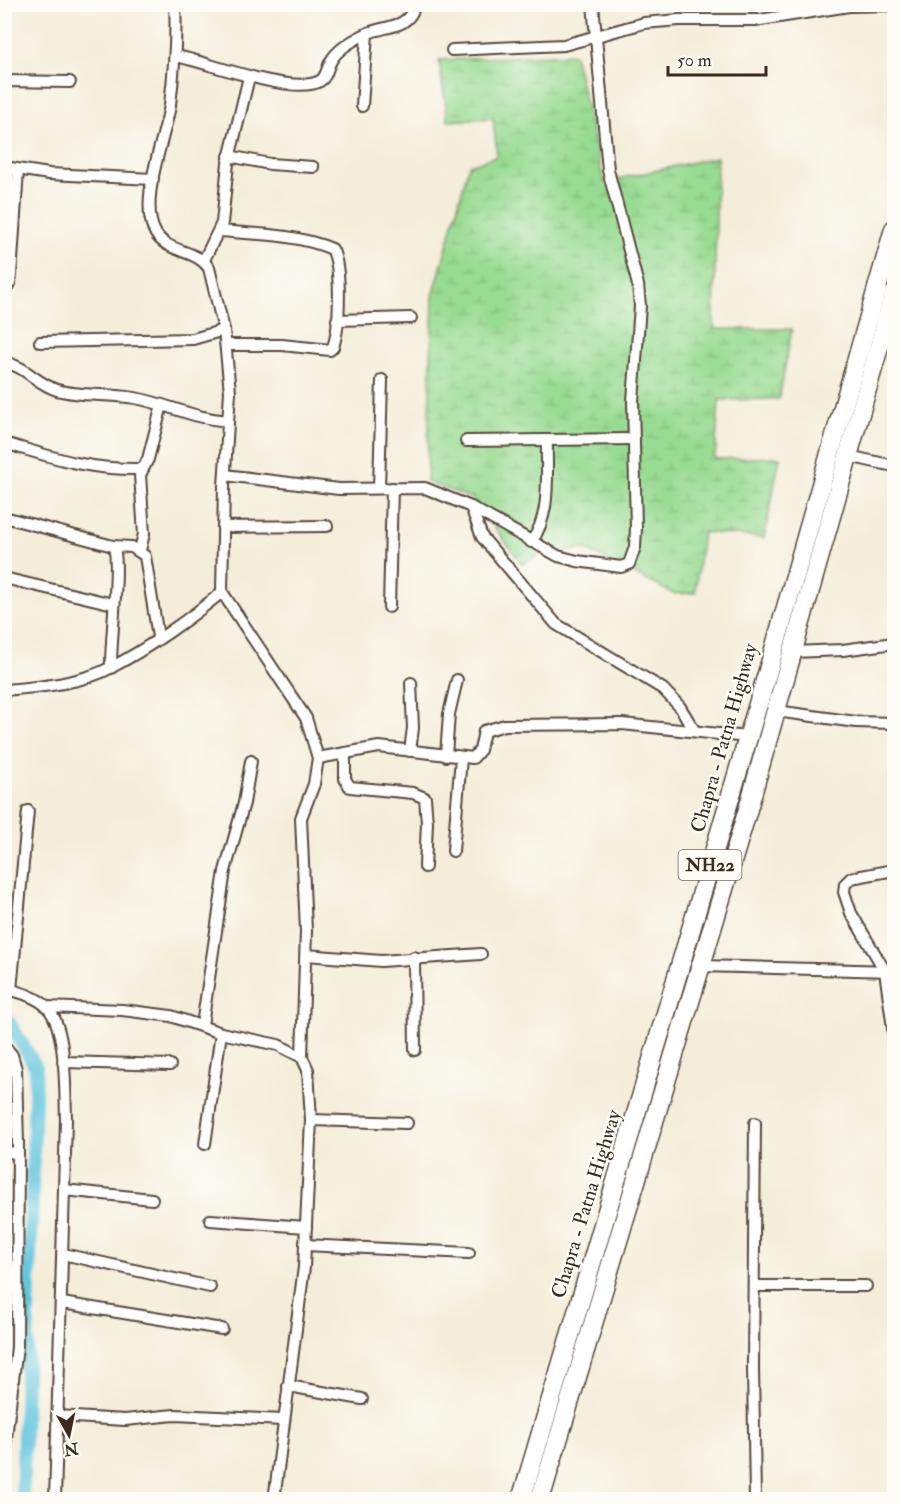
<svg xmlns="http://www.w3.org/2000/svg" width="899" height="1504" font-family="'IM FELL Double Pica',serif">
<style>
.wetland{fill:url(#wetland-marsh);stroke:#6a8258;stroke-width:1.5}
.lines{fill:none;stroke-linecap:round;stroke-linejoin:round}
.canal{stroke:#60c5de;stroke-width:14}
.minor-casing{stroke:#57473a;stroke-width:14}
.trunk-casing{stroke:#57473a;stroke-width:21}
.minor{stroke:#fff;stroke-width:10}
.trunk{stroke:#fff;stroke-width:18}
.labels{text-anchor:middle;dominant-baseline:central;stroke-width:5;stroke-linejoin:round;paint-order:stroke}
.shield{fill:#fdfcf7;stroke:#75695f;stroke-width:1.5}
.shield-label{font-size:18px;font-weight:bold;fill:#3b2a1e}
.street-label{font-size:20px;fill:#3b2a1e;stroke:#fdfcf7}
</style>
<defs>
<pattern id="wetland-marsh" width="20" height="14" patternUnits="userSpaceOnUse" patternTransform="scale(1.5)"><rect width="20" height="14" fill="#98db92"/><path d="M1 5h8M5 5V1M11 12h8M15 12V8" fill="none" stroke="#84bc7d"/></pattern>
</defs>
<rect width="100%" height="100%" fill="#fdfcf7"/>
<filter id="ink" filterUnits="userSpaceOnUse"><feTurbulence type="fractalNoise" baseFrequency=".0167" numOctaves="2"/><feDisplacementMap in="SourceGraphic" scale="12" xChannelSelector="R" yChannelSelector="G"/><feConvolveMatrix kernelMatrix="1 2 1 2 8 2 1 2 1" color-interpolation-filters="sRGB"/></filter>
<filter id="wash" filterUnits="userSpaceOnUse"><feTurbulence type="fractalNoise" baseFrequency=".008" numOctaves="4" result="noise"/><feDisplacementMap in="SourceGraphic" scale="24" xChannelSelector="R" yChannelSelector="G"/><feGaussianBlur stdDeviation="1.35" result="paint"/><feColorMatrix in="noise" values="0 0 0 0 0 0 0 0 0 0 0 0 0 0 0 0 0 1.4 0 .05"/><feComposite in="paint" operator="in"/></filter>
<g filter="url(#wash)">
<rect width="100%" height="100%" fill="#f4edd9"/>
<!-- wetland -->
<polygon class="wetland" points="574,54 604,182 717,157 714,329 792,329 779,399 719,400 715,459 780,457 764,538 703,532 695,593 674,594 585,549 544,552 522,564 473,499 427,482 433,297 469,165 497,156 493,118 448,121 439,60"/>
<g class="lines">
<!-- canal -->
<polyline class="canal" points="4,1020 8,1021 36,1067 22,1500"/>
</g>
</g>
<g filter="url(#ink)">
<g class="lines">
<!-- minor casing -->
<g class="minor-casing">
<g id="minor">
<path d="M 175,4 C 177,39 174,71 170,105 C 165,139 137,203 156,234 C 168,253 196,249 209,268 L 224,330 L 230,392 L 224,486 L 222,592 L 306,718 L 318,758 L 314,784 L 301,818 L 306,931 L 302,1057"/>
<polyline points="452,50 564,45 644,23 679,20 760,20 849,6 894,5"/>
<path d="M 176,56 C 208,62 292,96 320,81 C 327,77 327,67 331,61 C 338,48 355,39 368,33 C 388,25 409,29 415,4"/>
<polyline points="4,81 70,82"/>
<polyline points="362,106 367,34"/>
<polyline points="229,156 270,164 313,167"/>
<polyline points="4,167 49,174 153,179"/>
<path d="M 219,231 C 256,234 297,234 332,249 C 342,267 340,327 333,347 L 330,350 L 282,345 L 226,345"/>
<polyline points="204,260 222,223 228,163 249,77"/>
<polyline points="4,290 10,283 11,275 18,170"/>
<polyline points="337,320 411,318"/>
<polyline points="40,342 193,339 224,330"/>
<path d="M 4,362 C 25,366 37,384 57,390 C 82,397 109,393 135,398 C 168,404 191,418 228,421"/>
<polyline points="466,441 634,439"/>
<path d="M 4,443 C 56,458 87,470 141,469"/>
<polyline points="848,456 894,466"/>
<polyline points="225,475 339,489 425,488 471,507 558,556 577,561 621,567 629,564 635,547 636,528 633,401 640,306 638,285 608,170 593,4"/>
<polyline points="379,488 382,380"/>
<polyline points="471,507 482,537 556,624 663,689 680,707 694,730"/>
<path d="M 4,517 L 113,546 C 121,557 110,646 111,668"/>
<polyline points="223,527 327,526"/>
<path d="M 531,542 C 552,515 546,472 547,440"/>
<polyline points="113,546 132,547 145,556 158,637"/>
<polyline points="140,550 144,534 140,475 148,459 162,405"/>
<polyline points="4,578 113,604"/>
<polyline points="389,607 392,488"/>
<polyline points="792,652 843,650 894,643"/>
<path d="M 4,690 C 39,687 81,684 112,667 C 147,649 191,618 222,592"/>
<polyline points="776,711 856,722 894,723"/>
<polyline points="410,751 413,728 411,683"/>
<polyline points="345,753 345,779 350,787 413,793 425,798 427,823 425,867"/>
<polyline points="446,756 449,714 457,680"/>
<polyline points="318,758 379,747 473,758 480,750 484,731 505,725 622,724 748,737"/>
<polyline points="453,851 461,758"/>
<polyline points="894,870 851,878 845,884 844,892 851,913 885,971 894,1035"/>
<polyline points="306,955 381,961 481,954"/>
<polyline points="414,957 415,1050"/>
<polyline points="699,966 894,971"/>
<path d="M 4,988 C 19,992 36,996 47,1007 C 67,1027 65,1093 66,1120 L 55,1500"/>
<polyline points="11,990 28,811"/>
<polyline points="47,1007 122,1010 171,1016 221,1033 278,1045 302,1057 308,1070 311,1120 304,1267 274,1500"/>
<polyline points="202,1025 225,871 244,803 251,761"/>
<polyline points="4,1045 12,1055 16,1069 18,1144 17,1347 4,1454"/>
<polyline points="63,1062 170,1065"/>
<polyline points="311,1120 407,1123"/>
<polyline points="755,1123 753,1367 755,1500"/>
<polyline points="205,1144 221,1033"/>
<polyline points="4,1152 18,1153"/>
<polyline points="64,1190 152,1199"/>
<polyline points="210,1220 306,1227"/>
<polyline points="305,1245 469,1253"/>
<polyline points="63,1254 210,1287"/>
<polyline points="755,1286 866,1286"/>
<polyline points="62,1303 222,1329"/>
<polyline points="288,1386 362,1399"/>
<polyline points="57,1416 125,1420 174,1415 283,1420"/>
</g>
</g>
<!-- trunk casing -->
<g class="trunk-casing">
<g id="trunk">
<polyline points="521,1500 767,674 894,229"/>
<polyline points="540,1500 748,809 894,294"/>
</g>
</g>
<!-- minor -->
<use href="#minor" class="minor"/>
<!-- trunk -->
<use href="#trunk" class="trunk"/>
</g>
</g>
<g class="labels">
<!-- shield labels -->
<rect class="shield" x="678.5" y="850" width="63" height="30" rx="4.5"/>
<g class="shield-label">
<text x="710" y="865">NH22</text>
</g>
<!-- street labels -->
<g class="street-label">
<text transform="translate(724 738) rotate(-74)">Chapra - Patna Highway</text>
<text transform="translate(586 1204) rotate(-73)">Chapra - Patna Highway</text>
</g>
</g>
<!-- margin -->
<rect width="899" height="1504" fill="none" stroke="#fdfcf7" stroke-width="24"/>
<!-- north arrow -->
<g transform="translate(69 1435) rotate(171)" stroke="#fdfcf7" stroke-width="4.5" paint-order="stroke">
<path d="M0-4.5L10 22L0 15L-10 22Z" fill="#3b2a1e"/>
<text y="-9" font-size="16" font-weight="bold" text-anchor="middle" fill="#3b2a1e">N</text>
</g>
<!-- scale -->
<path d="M668 66v9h98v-9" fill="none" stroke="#3b2a1e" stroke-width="3"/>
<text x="677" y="66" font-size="18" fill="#3b2a1e" stroke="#fdfcf7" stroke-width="4.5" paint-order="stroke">50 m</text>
</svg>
